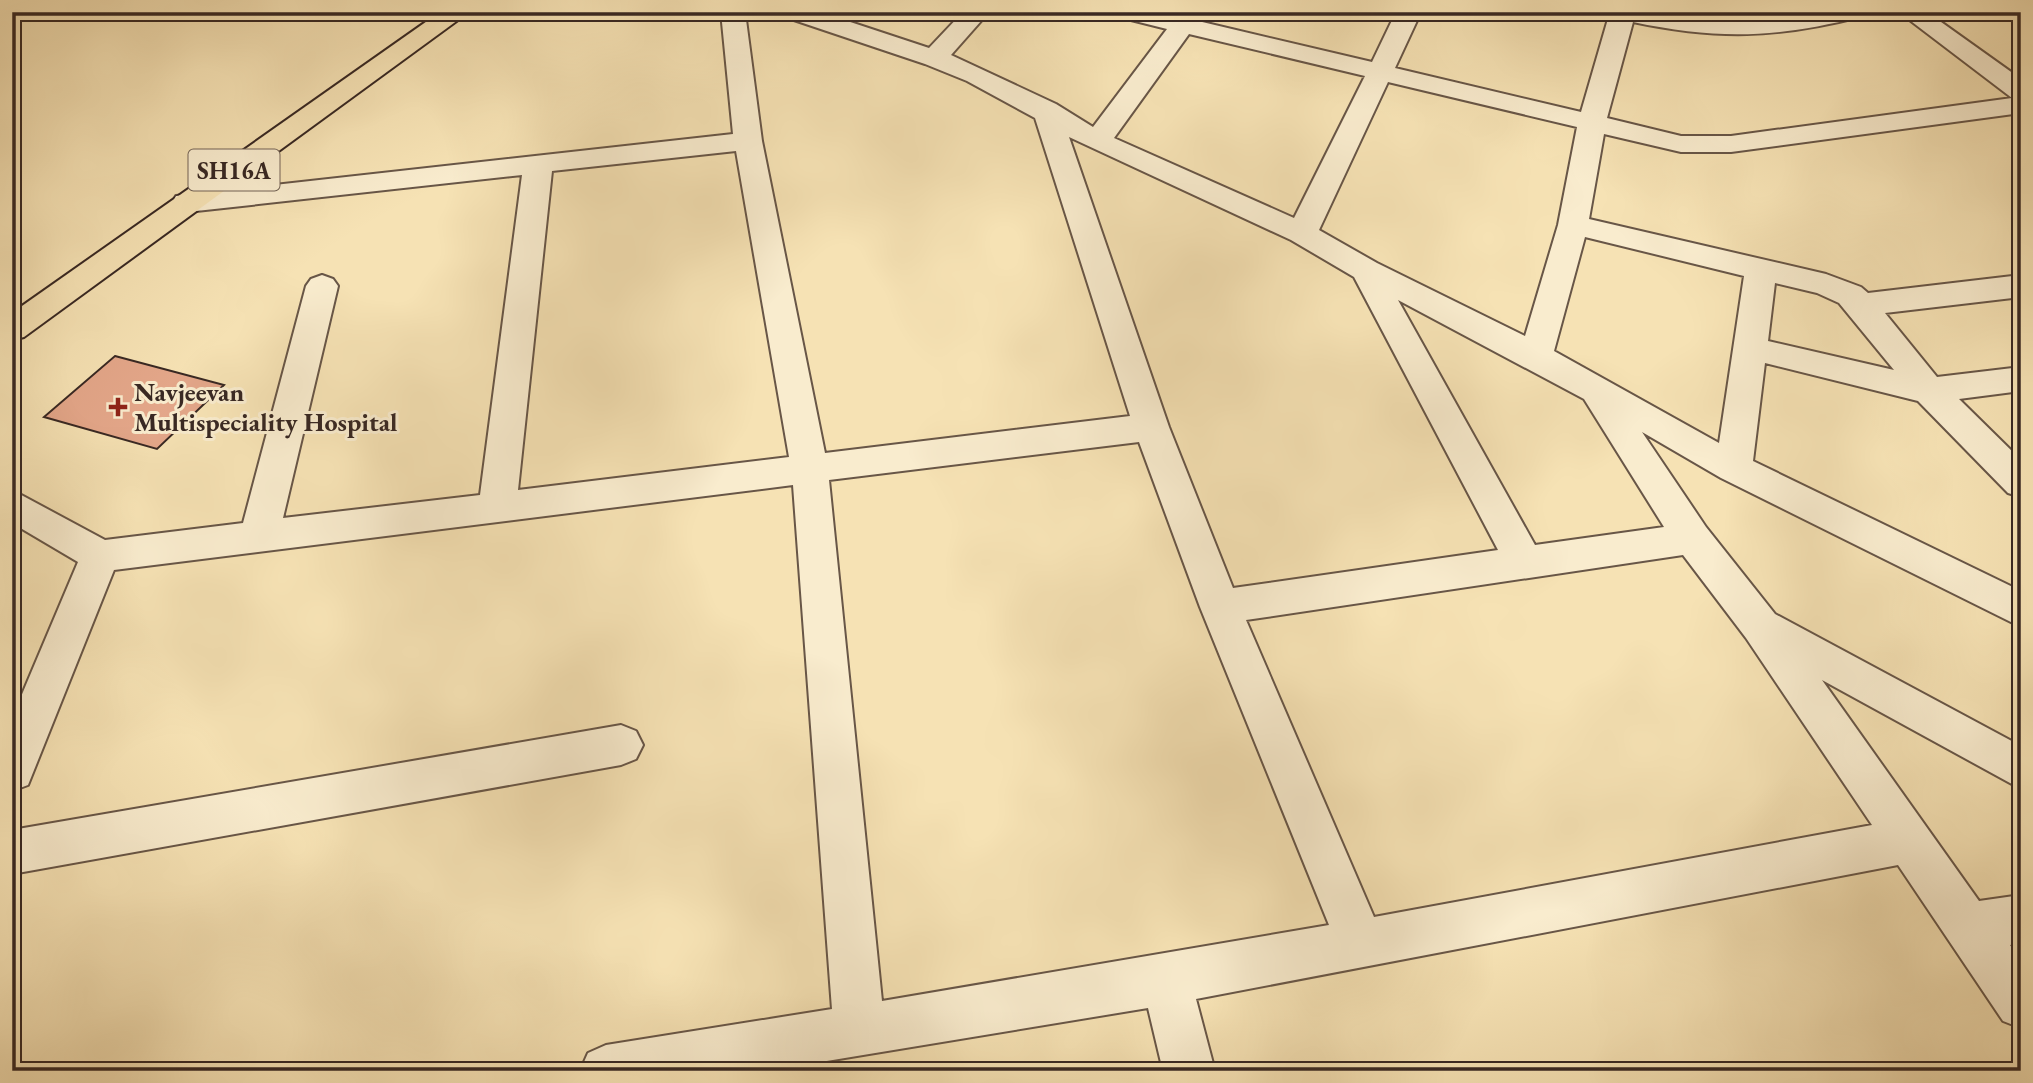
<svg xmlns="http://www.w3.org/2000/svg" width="2033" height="1083" font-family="'EB Garamond',serif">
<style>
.building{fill:#e4a78a;stroke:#382823;stroke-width:2}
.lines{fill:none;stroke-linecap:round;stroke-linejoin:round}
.street-casing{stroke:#685647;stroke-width:4}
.primary-casing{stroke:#382823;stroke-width:4}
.street{fill:#f9ecce;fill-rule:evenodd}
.primary{fill:#f6e2b4;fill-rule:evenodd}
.poi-dot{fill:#8f2418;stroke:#f9ecce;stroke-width:2.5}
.labels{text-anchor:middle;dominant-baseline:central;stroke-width:6;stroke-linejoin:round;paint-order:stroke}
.shield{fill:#f9ecce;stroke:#726356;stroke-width:2}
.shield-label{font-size:24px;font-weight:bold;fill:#382823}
.poi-label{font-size:26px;font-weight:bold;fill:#382823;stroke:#f9ecce;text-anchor:start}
</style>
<rect width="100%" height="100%" fill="#f6e2b4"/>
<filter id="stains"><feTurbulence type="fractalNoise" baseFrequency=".00286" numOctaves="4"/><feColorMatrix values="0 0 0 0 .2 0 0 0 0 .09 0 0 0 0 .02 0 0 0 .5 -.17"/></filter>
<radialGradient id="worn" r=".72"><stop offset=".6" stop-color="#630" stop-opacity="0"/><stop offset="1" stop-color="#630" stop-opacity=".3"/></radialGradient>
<!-- building -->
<polygon class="building" points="115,356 224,385 157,449 44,417"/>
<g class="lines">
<!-- street casing -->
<g class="street-casing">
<g id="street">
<path d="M 721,12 L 745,12 L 762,141 L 825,453 L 1130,416 L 1035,118 L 967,81 L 925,64 L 785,17 L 782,12 L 820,12 L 929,48 L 963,12 L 989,12 L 951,55 L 1056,104 L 1093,127 L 1167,29 L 1119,17 L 1116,12 L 1161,12 L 1176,16 L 1179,12 L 1204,12 L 1198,21 L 1372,62 L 1396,12 L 1421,12 L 1395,68 L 1581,112 L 1610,12 L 1658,12 L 1734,21 L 1813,12 L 1863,12 L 1860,17 C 1776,38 1718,40 1633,22 L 1607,118 L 1681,136 L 1731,136 L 2012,98 L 1899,12 L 1927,12 L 2021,79 L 2021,113 L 1731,152 L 1681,152 L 1604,134 L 1589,219 L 1826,274 L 1861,287 L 1868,293 L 2021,275 L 2021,297 L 1885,313 L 1937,377 L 2021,367 L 2021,391 L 1959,399 L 2021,460 L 2021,497 L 2008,493 L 1918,401 L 1765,363 L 1753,461 L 2021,591 L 2021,627 L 1721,478 L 1642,432 L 1706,527 L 1775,614 L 2021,746 L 2021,789 L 1822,680 L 1979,901 L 2021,895 L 2021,943 L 2010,945 L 2021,960 L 2021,1028 L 2003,1021 L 1898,865 L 1196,999 L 1215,1071 L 1163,1071 L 1148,1008 L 766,1071 L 580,1071 L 588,1053 L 606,1045 L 832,1009 L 793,485 L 114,570 L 28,785 L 12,791 L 12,718 L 78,562 L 12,523 L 12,490 L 105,540 L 243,523 L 306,286 L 311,279 L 322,275 L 333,279 L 338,286 L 283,518 L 480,495 L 522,175 L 187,212 L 176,210 L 172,203 L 176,196 L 733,134 ZM 1189,34 L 1365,76 L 1294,218 L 1114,138 ZM 1388,82 L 1577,127 L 1558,225 L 1525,336 L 1377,263 L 1319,230 ZM 1069,137 L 1291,240 L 1354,277 L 1498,550 L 1233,588 L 1169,427 ZM 736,151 L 789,457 L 518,490 L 552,171 ZM 1585,237 L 1744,276 L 1719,443 L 1554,351 ZM 1775,283 L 1817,293 L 1839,303 L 1894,370 L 1768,341 ZM 1398,300 L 1584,399 L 1664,527 L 1535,545 ZM 1139,442 L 1200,607 L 1329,925 L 882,1001 L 829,480 ZM 1683,555 L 1746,638 L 1872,825 L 1374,917 L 1246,620 Z"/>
<polygon points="621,725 636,731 643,745 636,759 621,765 12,874 12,830"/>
</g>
</g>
<!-- primary casing -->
<g class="primary-casing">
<polygon id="primary" points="440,12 469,12 24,337 12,340 12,313"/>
</g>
<!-- street -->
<use href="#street" class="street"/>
<!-- primary -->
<use href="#primary" class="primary"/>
</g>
<!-- markers -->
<path class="poi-dot" d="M114.5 396.5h7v7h7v7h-7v7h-7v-7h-7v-7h7z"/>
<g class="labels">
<!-- shield labels -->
<rect class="shield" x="188.5" y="149.5" width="91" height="41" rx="5"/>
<g class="shield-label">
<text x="234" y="170">SH16A</text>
</g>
<!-- poi labels -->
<g class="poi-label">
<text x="134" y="392">Navjeevan<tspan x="134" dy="30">Multispeciality Hospital</tspan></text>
</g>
</g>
<!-- margin -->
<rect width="2033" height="1083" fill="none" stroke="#f6e2b4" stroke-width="42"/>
<rect x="14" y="14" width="2005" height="1055" fill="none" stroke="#382823" stroke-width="3.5"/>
<rect x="21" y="21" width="1991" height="1041" fill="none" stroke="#382823" stroke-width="2"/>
<rect width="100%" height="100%" filter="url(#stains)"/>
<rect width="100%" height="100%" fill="url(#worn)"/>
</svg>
